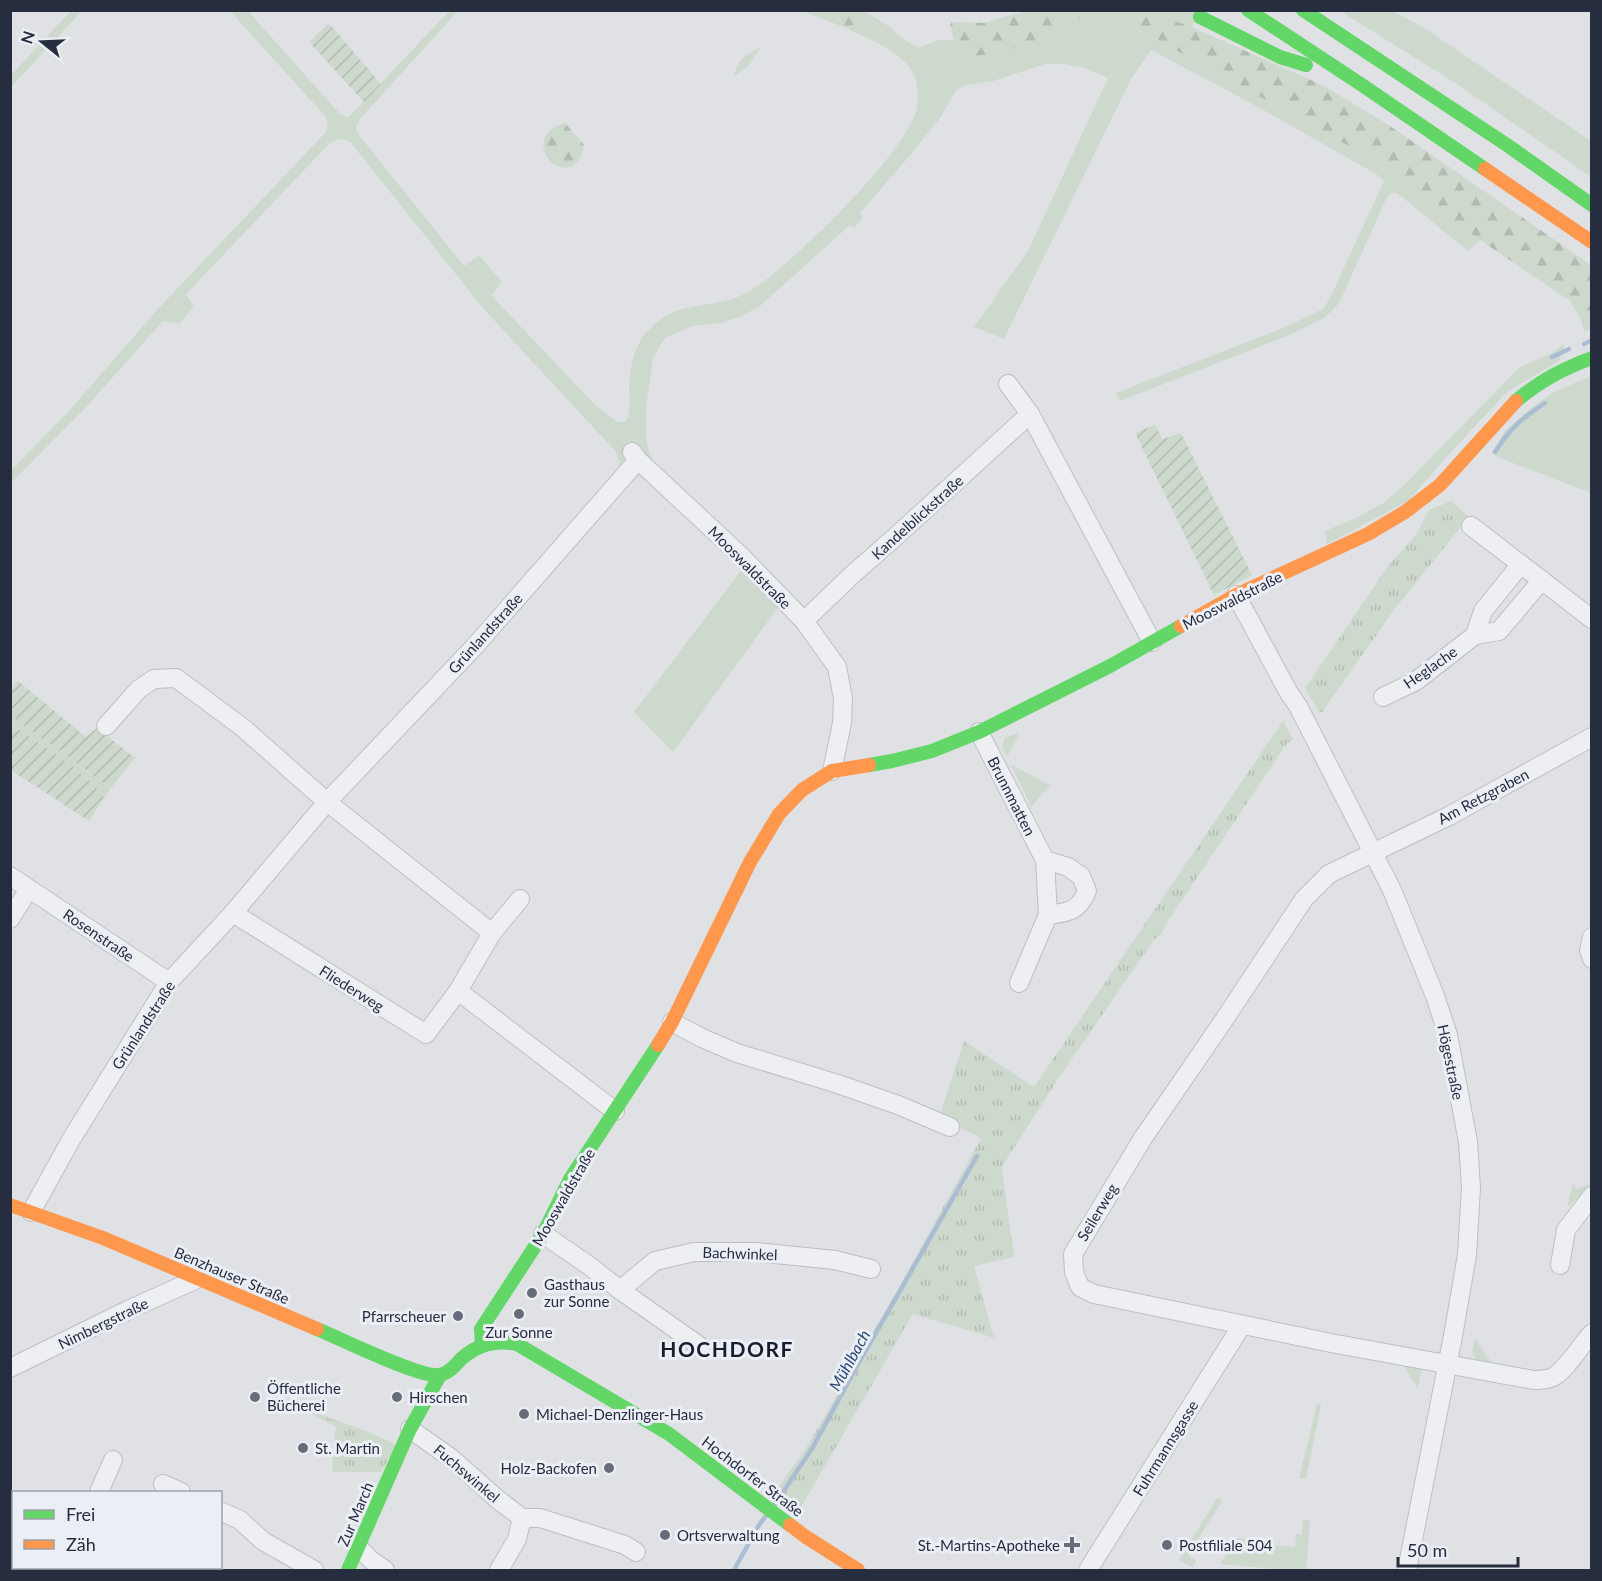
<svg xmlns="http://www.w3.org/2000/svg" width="1602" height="1581" font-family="Lato,sans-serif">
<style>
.grass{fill:#ced9ce}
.forest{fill:url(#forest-firs)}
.park{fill:url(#park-tufts)}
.garden{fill:url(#garden-furrows)}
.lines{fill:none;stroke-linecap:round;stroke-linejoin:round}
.stream{stroke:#aabdd3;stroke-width:4.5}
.street-casing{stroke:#bdbfc3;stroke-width:20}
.street{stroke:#eeeff2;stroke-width:18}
.fast{stroke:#63d668;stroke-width:14}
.slow{stroke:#ff974d;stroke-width:14}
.poi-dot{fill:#666c79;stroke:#ebeff5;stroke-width:2}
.labels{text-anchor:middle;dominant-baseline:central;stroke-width:6;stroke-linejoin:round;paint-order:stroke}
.street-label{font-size:15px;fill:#252d3f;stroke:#ebeff5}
.poi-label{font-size:15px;fill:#252d3f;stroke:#ebeff5;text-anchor:start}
.water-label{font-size:16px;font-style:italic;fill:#2c4b76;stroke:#ebeff5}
.district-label{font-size:21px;font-weight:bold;letter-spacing:1.5px;fill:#171f2f;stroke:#ebeff5}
</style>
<defs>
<pattern id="forest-firs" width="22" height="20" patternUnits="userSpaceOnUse" patternTransform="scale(1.5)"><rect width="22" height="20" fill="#ced9ce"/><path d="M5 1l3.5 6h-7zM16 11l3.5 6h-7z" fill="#b1bbb2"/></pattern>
<pattern id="park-tufts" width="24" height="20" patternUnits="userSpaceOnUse" patternTransform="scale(1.5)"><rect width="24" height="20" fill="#ced9ce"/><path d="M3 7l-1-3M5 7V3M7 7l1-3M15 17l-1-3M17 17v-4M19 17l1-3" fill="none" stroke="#b1bbb2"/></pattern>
<pattern id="garden-furrows" width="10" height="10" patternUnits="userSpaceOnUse" patternTransform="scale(1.5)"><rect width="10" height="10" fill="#ced9ce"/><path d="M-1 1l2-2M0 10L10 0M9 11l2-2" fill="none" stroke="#b1bbb2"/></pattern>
</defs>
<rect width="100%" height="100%" fill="#dfe1e5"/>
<!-- grass -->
<g class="grass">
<polygon points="71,11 82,11 11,87 11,75"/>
<path d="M 230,11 L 248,11 L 340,114 L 347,117 L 351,115 L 449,11 L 458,11 L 360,119 L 356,128 L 358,134 L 464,266 L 479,255 L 502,282 L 491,295 L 596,406 L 618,422 L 625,422 C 632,414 629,398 629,387 C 630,369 634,345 647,332 C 655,323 665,315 676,311 C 701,303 727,305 750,291 C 790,266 907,153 917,108 C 918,101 918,89 916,81 C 909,53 870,40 846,28 L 872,16 L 892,28 L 896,34 L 918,48 L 938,40 L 954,40 L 958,43 L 973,42 L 974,56 L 1078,20 L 1087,11 L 1143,11 L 1135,28 L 1367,156 L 1480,240 L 1468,251 L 1397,193 L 1392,193 L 1387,197 L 1341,299 L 1336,307 L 1325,317 L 1292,334 L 1120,401 L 1116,393 L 1283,328 L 1323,309 L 1330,298 L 1384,181 L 1376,174 L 1251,103 L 1151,50 L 1131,79 L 1004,339 L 974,327 L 1028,251 L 1108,78 L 1085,68 L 1065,64 L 1045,64 L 993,81 L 967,85 L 957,89 L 940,118 L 912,153 L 860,213 L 863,218 L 854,228 L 850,225 L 760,306 L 742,316 L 721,323 L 692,326 L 667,337 L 662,342 L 653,358 L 646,408 L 646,438 L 649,452 L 655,465 L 747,549 L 735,560 L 644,477 L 638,476 L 631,479 L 425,692 L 617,472 L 619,463 L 616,452 L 482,307 L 351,143 C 342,136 337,139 328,145 L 186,294 L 194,307 L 179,324 L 163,321 L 88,405 L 11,483 L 11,470 L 69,411 L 156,311 L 325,133 L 328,126 L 326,117 Z"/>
<polygon points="1143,11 1198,11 1192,27"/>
<polygon points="1340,11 1393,11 1426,29 1591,141 1591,177 1457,84"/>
<path d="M 761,47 L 749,65 L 734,77 C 738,57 745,56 761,47 Z"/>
<polygon points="1565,343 1559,361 1507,392 1451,452 1408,501 1327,544 1325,531 1356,518 1385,502 1406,483 1520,367 1552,353"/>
<polygon points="1591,376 1591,493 1497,457 1492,452 1505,431 1530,409 1552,393"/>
<polygon points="742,569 779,606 673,752 634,712"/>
<path d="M 11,716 L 111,788 L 104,798 C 90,774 35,741 11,724 Z"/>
<polygon points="1020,732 1007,757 1002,747 1005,738"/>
<polygon points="1010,764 1050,785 1031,807 1013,769"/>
<polygon points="1573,1183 1576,1189 1591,1184 1591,1187 1567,1207"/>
<polygon points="1475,1339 1492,1363 1477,1361 1472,1352"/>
<polygon points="1401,1362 1422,1367 1418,1389"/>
<polygon points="1317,1404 1321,1405 1306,1479 1299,1478"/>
<polygon points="1217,1498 1222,1501 1188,1555 1196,1561 1193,1568 1179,1560"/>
<polygon points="1303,1520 1310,1521 1306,1570 1285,1570 1220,1564 1237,1538 1250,1540 1250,1544 1295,1547 1296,1534 1302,1534"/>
</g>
<!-- forest -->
<g class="forest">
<polygon points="1029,10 1087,11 1078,20 1030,43 1000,53 974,56 973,42 958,43 954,40 950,25 952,22 983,23"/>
<polygon points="1143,10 1192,27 1322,85 1387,124 1591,265 1591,330 1584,332 1581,319 1570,301 1480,240 1367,156 1134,27"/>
<polygon points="802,11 863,11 872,16 846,28"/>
<path d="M 565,123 L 584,145 C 583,149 582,155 579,159 C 561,188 517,137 565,123 Z"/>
</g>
<!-- park -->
<g class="park">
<polygon points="1451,501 1469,517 1394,610 1322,712 1319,712 1305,688 1388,566 1416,535 1429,510"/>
<polygon points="1283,721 1293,739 1285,746 1166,924 1162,933 1153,941 1058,1079 1003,1165 1002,1169 1014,1257 974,1266 994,1338 913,1314 797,1514 772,1496 805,1450 901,1284 981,1138 939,1117 964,1041 1034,1087"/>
<polygon points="310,1411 366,1431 397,1445 381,1472 332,1472 333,1456 342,1456 342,1446 334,1443 336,1427 311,1414"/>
</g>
<!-- garden -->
<g class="garden">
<polygon points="329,23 381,84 364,102 309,42"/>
<polygon points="1155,425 1163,439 1181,433 1252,575 1214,595 1135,433"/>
<polygon points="18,681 86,737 97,728 135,758 111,788 11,716 10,690"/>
<path d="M 10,724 C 35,741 90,774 104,798 L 89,821 L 11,770 Z"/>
</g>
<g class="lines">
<!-- stream -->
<g class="stream">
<polyline points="1584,344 1592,340"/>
<polyline points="1552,357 1569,349"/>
<path d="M 1495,452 C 1511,427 1521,419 1545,403"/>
<polyline points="775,1504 813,1447 857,1366 977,1156"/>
<polyline points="734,1570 759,1525 765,1517"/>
</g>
<!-- street casing -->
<g class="street-casing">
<g id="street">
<polyline points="1008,384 1030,414 1152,642"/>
<polyline points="632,452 638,460 740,555 804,621 837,667 843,698 842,723 832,771"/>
<polyline points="1471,526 1592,619"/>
<polyline points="1236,595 1289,693 1298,706 1392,890 1435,996 1448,1035 1468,1142 1471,1188 1467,1255 1453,1336 1407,1570"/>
<polyline points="804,621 853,574 894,538 1030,414"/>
<polyline points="1475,635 1499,631 1542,580"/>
<polyline points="1383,697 1416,681 1475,635 1483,611 1521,564"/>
<polyline points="106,726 139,689 154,679 176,678 242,727 327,802 492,933"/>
<polyline points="979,732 1045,860 1048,915 1019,983"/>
<path d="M 1592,737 L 1449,816 L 1329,874 L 1304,899 L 1224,1020 L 1143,1138 L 1073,1254 L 1074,1272 L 1080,1287 L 1094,1294 L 1331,1343 L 1534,1380 C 1541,1380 1547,1380 1553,1377 C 1567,1369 1581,1345 1592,1333"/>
<path d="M 1045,860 L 1068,867 L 1081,876 L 1087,891 C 1078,912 1069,912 1048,915"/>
<polyline points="10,876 169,982"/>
<polyline points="520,899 492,933 458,991 615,1111"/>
<polyline points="233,913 426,1034 458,991"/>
<polyline points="10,919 29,889"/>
<polyline points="1592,937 1589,950 1592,959"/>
<polyline points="672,1022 702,1038 737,1053 838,1084 898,1105 950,1127"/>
<polyline points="31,1212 72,1138 169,982 233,913 327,802 476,645 638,460"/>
<polyline points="543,1234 591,1267 620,1290 701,1347"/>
<polyline points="1560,1265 1566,1230 1592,1196"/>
<polyline points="620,1290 655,1261 694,1252 756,1252 835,1260 871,1269"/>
<polyline points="10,1368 128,1310 197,1279"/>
<polyline points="410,1429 451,1458 496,1498 522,1518 540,1518 625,1545 636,1552"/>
<polyline points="163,1484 181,1492"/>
<polyline points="99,1492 113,1460"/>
<polyline points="220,1511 240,1520 263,1541 314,1570"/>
<polyline points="359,1548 371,1560 385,1570"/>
<polyline points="65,1570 66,1568"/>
<polyline points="499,1570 517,1539 522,1518"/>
<polyline points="1088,1570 1242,1325"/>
</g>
</g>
<!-- street -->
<use href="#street" class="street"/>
<!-- fast -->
<g class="fast">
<polyline points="1248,10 1362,85 1485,169"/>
<polyline points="1303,10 1507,145 1592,205"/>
<polyline points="1200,17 1280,57 1306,65"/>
<path d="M 1516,401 C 1540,381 1562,369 1592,358"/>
<polyline points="869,765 892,761 932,751 979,732 1110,666 1181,626"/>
<path d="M 317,1329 C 339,1338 420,1378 439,1375 C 449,1373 455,1366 461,1359 C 478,1344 495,1340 517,1344 L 669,1434 L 790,1525"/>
<polyline points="482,1344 481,1329 543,1234 570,1179 658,1045"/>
<polyline points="348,1570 410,1429 440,1375"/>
</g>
<!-- slow -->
<g class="slow">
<polyline points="1485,169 1592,242"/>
<polyline points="1181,626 1236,595 1368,534 1405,512 1440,485 1516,401"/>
<polyline points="658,1045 672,1022 750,862 779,814 802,790 832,771 869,765"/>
<polyline points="10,1205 103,1238 317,1329"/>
<polyline points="790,1525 806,1537 858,1570"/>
</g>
</g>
<!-- markers -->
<g class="poi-dot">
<circle cx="532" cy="1293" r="6"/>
<circle cx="519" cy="1314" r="6"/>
<circle cx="458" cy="1316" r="6"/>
<circle cx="255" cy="1397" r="6"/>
<circle cx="397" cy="1397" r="6"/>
<circle cx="524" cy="1414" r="6"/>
<circle cx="303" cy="1448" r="6"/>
<circle cx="609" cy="1468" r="6"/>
<circle cx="665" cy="1535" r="6"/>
<path d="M1069 1536h6v6h6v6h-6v6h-6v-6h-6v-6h6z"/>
<circle cx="1167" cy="1545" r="6"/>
</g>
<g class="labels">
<!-- street labels -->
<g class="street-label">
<text transform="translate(917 517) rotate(-42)">Kandelblickstraße</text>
<text transform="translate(750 567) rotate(45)">Mooswaldstraße</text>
<text transform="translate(1232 600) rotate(-27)">Mooswaldstraße</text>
<text transform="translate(485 633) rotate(-48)">Grünlandstraße</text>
<text transform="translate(1430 667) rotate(-35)">Heglache</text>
<text transform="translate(1012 796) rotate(63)">Brunnmatten</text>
<text transform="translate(1483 796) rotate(-28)">Am Retzgraben</text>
<text transform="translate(99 935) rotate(34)">Rosenstraße</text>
<text transform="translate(352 988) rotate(32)">Fliederweg</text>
<text transform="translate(143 1025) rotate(-57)">Grünlandstraße</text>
<text transform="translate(1451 1062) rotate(78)">Högestraße</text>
<text transform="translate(563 1197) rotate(-60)">Mooswaldstraße</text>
<text transform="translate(1097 1212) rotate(-59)">Seilerweg</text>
<text transform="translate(740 1253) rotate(2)">Bachwinkel</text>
<text transform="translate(232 1275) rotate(23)">Benzhauser Straße</text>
<text transform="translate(103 1323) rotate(-26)">Nimbergstraße</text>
<text transform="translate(1165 1448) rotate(-58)">Fuhrmannsgasse</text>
<text transform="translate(467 1473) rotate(40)">Fuchswinkel</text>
<text transform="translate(753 1476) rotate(37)">Hochdorfer Straße</text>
<text transform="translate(355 1514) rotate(-67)">Zur March</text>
</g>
<!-- poi labels -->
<g class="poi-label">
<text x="544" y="1284">Gasthaus<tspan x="544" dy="17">zur Sonne</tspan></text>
<text x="446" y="1316" text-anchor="end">Pfarrscheuer</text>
<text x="519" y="1332" text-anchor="middle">Zur Sonne</text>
<text x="267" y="1388">Öffentliche<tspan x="267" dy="17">Bücherei</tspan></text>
<text x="409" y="1397">Hirschen</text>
<text x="536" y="1414">Michael-Denzlinger-Haus</text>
<text x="315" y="1448">St. Martin</text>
<text x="597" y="1468" text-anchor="end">Holz-Backofen</text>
<text x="677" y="1535">Ortsverwaltung</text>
<text x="1060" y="1545" text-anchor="end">St.-Martins-Apotheke</text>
<text x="1179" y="1545">Postfiliale 504</text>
</g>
<!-- water labels -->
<g class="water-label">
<text transform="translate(849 1360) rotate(-61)">Mühlbach</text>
</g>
<!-- district labels -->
<g class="district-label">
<text x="727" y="1348">HOCHDORF</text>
</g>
</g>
<!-- border -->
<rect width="1602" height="1581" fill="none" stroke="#252d3f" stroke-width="24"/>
<!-- legend -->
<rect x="12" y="1491" width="210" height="78" fill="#ebeff5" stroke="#9ca1ac" stroke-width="1.5"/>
<rect x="24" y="1510" width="30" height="9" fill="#63d668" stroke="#9ca1ac" stroke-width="1.5"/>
<text x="66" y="1521" font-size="18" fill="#252d3f">Frei</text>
<rect x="24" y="1540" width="30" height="9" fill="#ff974d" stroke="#9ca1ac" stroke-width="1.5"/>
<text x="66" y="1551" font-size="18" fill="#252d3f">Zäh</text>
<!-- north arrow -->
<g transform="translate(42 42) rotate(288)" stroke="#ebeff5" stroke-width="4.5" paint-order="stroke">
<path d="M0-4.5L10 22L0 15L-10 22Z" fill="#252d3f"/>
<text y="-9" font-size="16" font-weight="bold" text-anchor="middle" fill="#252d3f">N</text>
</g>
<!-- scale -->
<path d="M1398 1557v9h120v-9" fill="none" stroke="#252d3f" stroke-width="3"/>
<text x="1407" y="1557" font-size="18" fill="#252d3f" stroke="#ebeff5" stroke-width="4.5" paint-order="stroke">50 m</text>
</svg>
